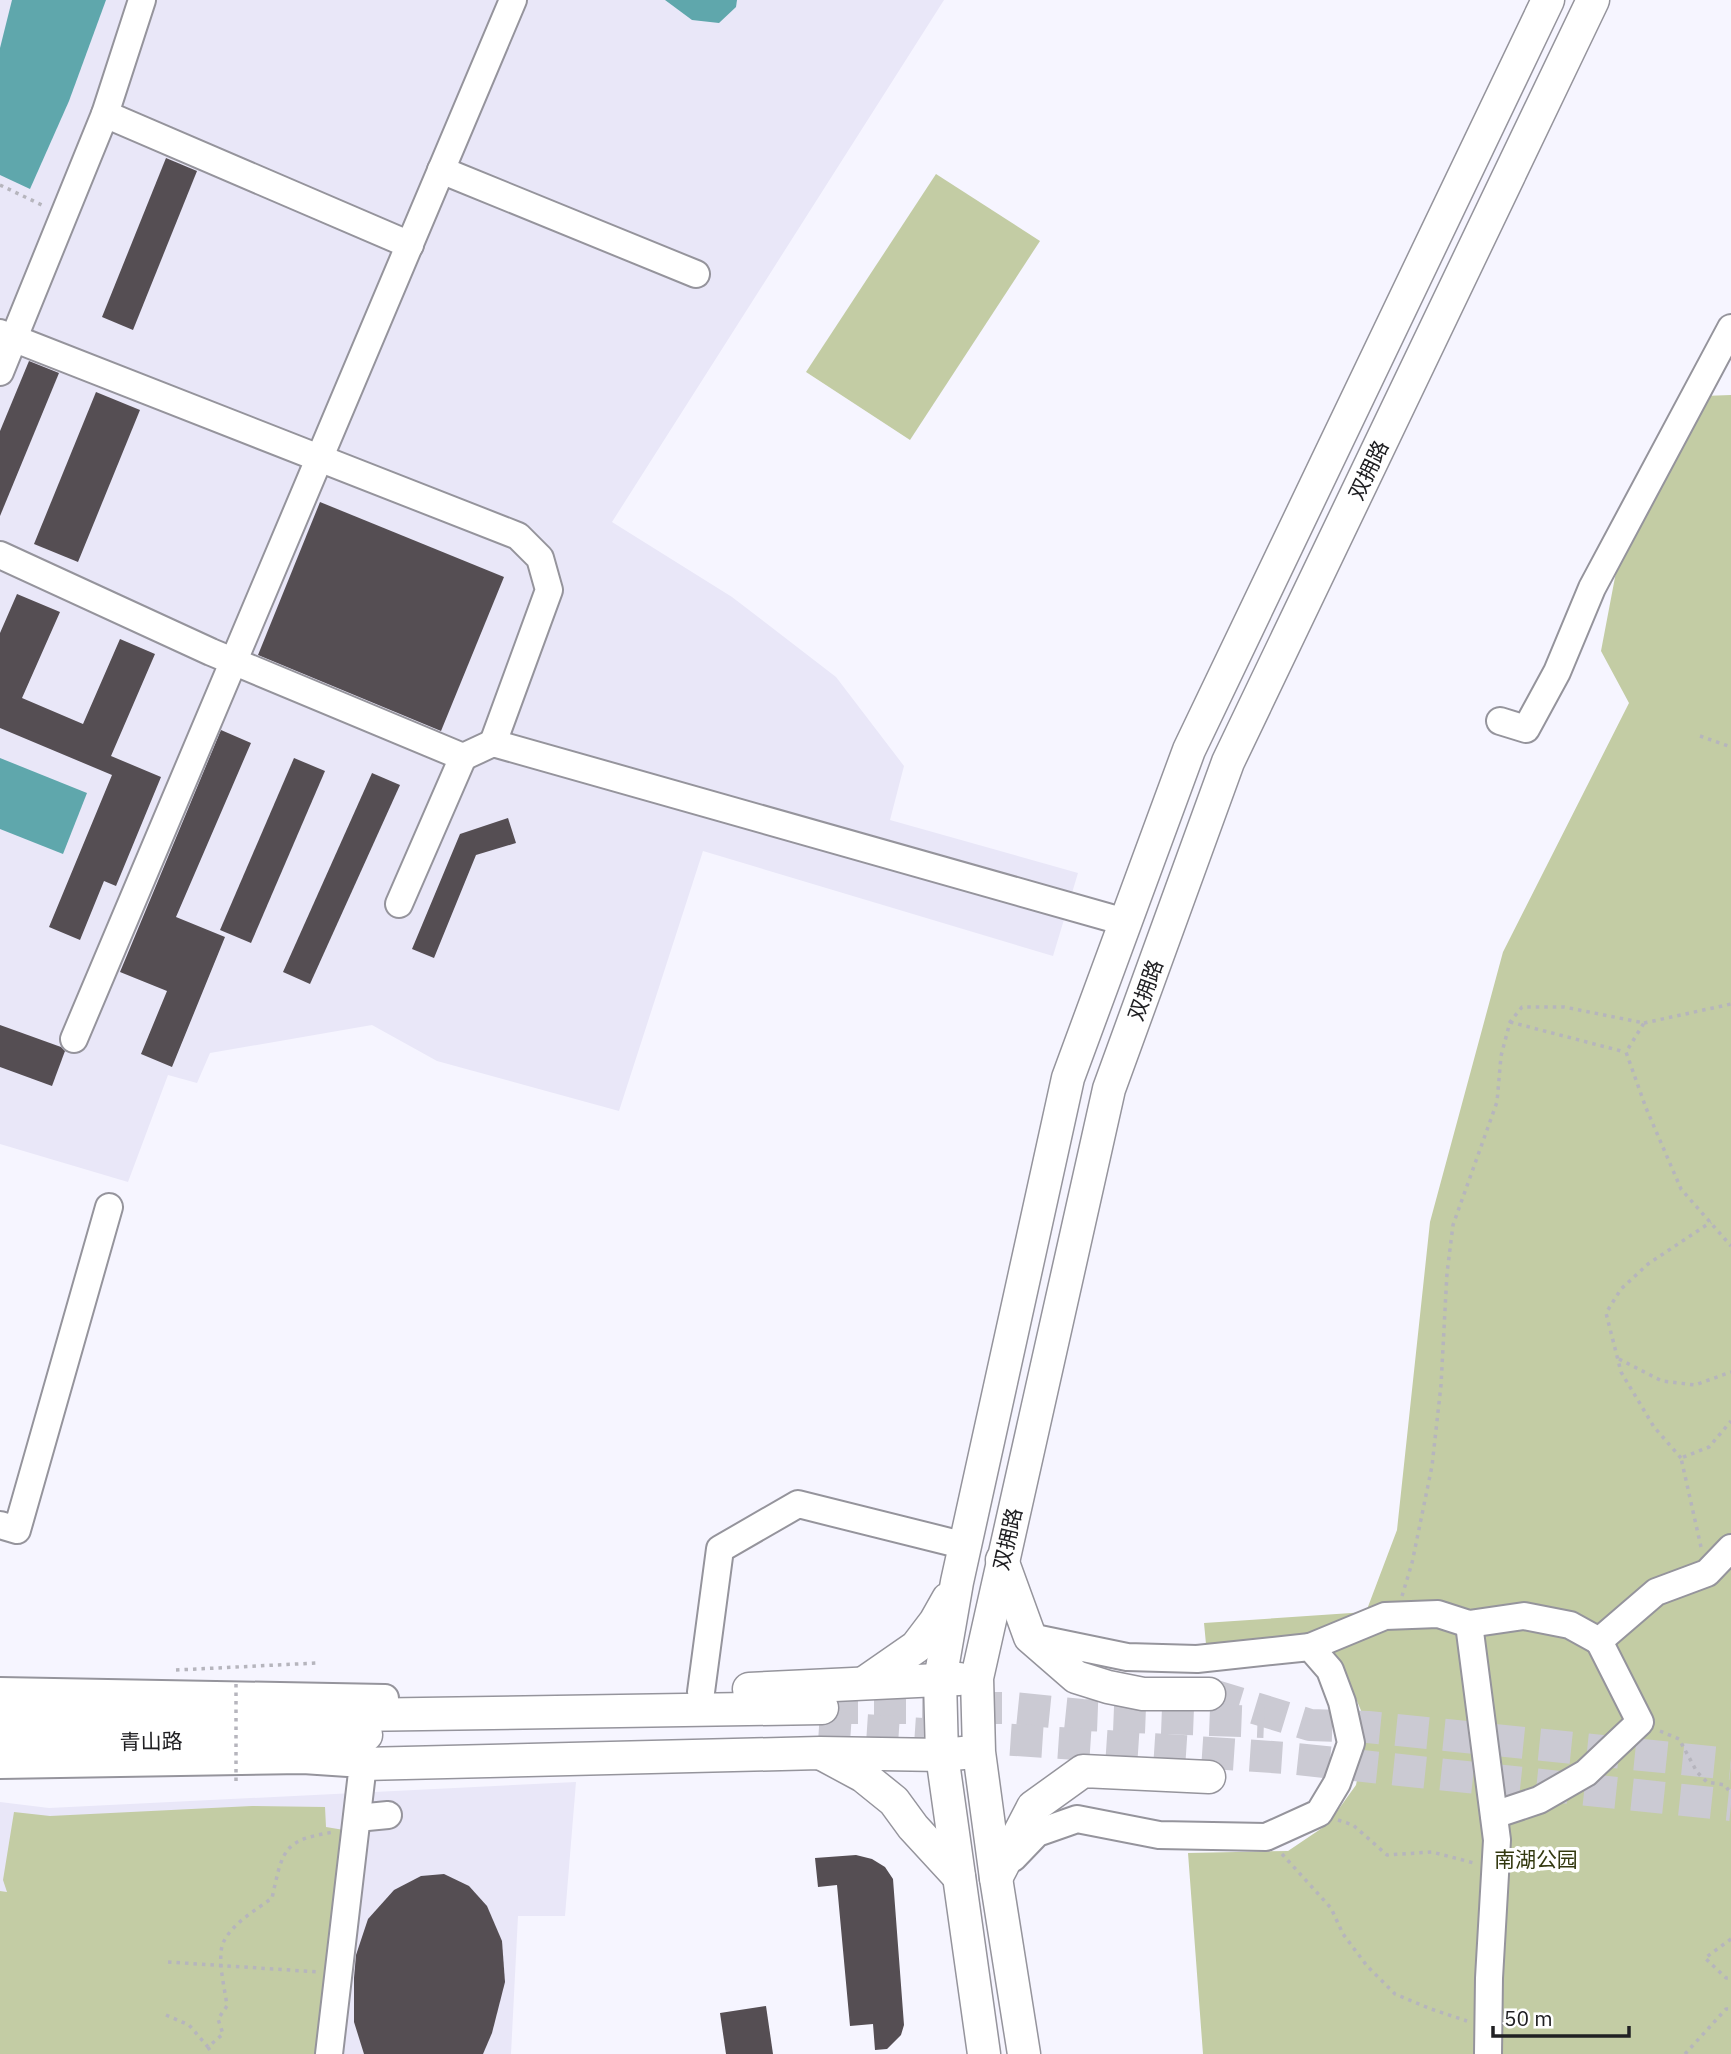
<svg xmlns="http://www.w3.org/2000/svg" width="1731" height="2054" font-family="'IBM Plex Sans','Noto Sans SC',sans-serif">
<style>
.built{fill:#e9e7f8}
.green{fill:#c3cca4}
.water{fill:#5fa7ac}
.building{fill:#554e53}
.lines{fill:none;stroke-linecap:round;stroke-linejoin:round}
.major-tunnel{stroke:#cbcad3;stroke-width:32;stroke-dasharray:32 16;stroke-linecap:butt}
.minor-casing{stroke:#95949c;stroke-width:30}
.major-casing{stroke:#95949c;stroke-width:35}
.path{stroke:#b6b5bd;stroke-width:3.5;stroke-dasharray:3.5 5;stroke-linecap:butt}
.minor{stroke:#fff;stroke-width:26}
.major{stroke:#fff;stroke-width:32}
.path-bridge{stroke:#b6b5bd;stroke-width:3.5;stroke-dasharray:3.5 5;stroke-linecap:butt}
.labels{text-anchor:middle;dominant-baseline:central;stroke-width:7;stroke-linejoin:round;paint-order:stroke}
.street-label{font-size:21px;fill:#202023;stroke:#fff}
.park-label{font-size:21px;fill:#333910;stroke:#fff}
</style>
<rect width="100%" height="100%" fill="#f6f5ff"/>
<!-- built -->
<g class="built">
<polygon points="0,0 944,0 612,522 732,597 836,677 904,766 890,820 1078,873 1053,956 703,851 619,1111 437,1061 372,1025 210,1053 197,1083 168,1075 128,1182 0,1144"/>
<polygon points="576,1782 565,1916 518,1916 511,2054 0,2054 0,1802 49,1808"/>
</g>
<!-- green -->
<g class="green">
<polygon points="936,174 1040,241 910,440 806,372"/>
<polygon points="1731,395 1731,2054 1203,2054 1188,1853 1288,1851 1328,1824 1356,1785 1368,1727 1340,1661 1206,1644 1204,1623 1366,1612 1397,1530 1430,1222 1503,952 1629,703 1601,651 1616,572 1703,396"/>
<polygon points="252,1806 325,1807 326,1827 344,1830 321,2054 0,2054 0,1891 7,1892 3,1880 14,1812 50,1816"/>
</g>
<!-- water -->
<g class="water">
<polygon points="12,0 106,0 69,101 30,189 0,175 0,48"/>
<polygon points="665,0 737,0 736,7 719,23 692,20"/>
<polygon points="0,758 87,793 63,854 0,829"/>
</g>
<!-- building -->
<g class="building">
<polygon points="166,158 197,171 133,330 102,317"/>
<polygon points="29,361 59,373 0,516 0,431"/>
<polygon points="96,392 140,410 78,562 34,544"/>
<polygon points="320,502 504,577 441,731 258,655"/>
<polygon points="17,594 60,612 22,698 83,724 120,639 155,654 111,756 161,777 116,886 104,881 80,940 49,927 112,775 0,728 0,633"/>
<polygon points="221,730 251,743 176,917 225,937 172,1067 141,1054 167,991 120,972"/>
<polygon points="294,758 325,771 251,943 220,930"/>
<polygon points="372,773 400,785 310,984 283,972"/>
<polygon points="508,818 516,843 476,855 434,958 412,949 460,834"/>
<polygon points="0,1025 61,1047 65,1051 52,1086 0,1067"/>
<polygon points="856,1855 872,1859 885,1867 893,1879 904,2025 901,2035 887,2049 875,2050 873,2024 850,2026 837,1885 818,1887 815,1858"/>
<polygon points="444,1874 469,1886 487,1906 502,1941 505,1982 492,2033 483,2054 364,2054 354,2022 354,1978 356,1955 368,1919 394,1890 421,1876"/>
<polygon points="766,2006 773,2054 726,2054 720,2013"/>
</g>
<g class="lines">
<!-- major-tunnel -->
<g class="major-tunnel">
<polyline points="1209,1694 1310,1725 1368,1727 1731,1764"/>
<polyline points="826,1708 1013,1708 1082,1715 1264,1722"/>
<polyline points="819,1727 1287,1758 1731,1805"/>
</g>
<!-- minor casing -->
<g class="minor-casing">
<g id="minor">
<polyline points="105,114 410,245"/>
<polyline points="441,170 696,274"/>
<polyline points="0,333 518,536 540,558 549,590 493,743"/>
<polyline points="0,372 105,114 142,0"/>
<polyline points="0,555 211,652 463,757 493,743 1125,922"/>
<polyline points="1500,721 1526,729 1557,672 1592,588 1731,328"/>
<polyline points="399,904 463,757"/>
<polyline points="74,1039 513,0"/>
<polyline points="0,1525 17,1530 109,1207"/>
<polyline points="1469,1624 1497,1840 1489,1978 1488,2054"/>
<polyline points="1310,1647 1385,1616 1438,1614 1469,1624 1524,1616 1570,1625 1599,1641 1656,1592 1707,1573 1731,1548"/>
<polyline points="0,1691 385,1698"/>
<polyline points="701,1692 720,1549 798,1504 966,1546"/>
<polyline points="0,1765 303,1760 363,1764 329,2054"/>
<polyline points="1494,1815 1539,1800 1586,1773 1640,1722 1599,1641"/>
<polyline points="357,1818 388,1815"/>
<polyline points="1013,1858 1037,1833 1077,1819 1159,1835 1266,1837 1319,1813 1337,1783 1351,1743 1342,1702 1330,1670 1310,1647 1197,1659 1127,1657 1030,1637"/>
</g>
</g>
<!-- major casing -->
<g class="major-casing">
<g id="major">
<polyline points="1002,1560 1030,1637 1076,1677 1108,1687 1143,1694 1209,1694"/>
<polyline points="867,1681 916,1647 935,1622 948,1599"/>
<polyline points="749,1689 959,1679"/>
<polyline points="0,1715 283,1716 822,1708"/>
<polyline points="310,1742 363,1764 820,1753 942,1755 963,1753"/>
<polyline points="0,1743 302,1739 366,1735"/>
<polyline points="824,1755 863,1776 894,1801 913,1827 959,1877"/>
<polyline points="996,1878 1033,1807 1083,1771 1209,1777"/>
<polyline points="984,2054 942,1755 940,1680 957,1582 1068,1078 1189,750 1548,0"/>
<polyline points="1024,2054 996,1878 979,1752 977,1678 1109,1089 1228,762 1593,0"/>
</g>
</g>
<!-- path -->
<g class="path">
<polyline points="0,185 46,207"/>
<polyline points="1700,736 1731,747"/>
<polyline points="1510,1022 1625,1052"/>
<polyline points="1644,1023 1731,1004"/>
<polyline points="1619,1359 1662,1381 1695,1385 1731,1372"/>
<polyline points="1681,1458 1654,1427 1621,1372 1606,1313 1621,1289 1648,1264 1711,1222"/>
<polyline points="1701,1547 1681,1458 1709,1447 1731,1421"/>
<polyline points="1402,1596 1412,1563 1432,1466 1441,1385 1447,1273 1453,1225 1497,1102 1501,1056 1510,1022 1522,1007 1564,1007 1644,1023 1626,1052 1646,1108 1681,1189 1731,1246"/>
<polyline points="176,1670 317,1663"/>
<polyline points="1660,1731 1679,1739 1697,1772 1707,1782 1725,1785 1731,1794"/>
<polyline points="1338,1820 1353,1825 1387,1855 1432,1852 1474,1863"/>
<polyline points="1282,1854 1331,1908 1343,1934 1367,1966 1395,1994 1431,2009 1467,2021"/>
<polyline points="1731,1939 1705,1958 1726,1978 1731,1978"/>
<polyline points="168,1962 319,1972"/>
<path d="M 166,2015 L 189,2025 L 208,2047 L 223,2034 L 218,2019 L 227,2006 C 225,1989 216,1956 224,1941 C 234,1922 256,1910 272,1898 C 283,1849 283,1840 334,1832"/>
<polyline points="208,2047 212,2054"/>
<polyline points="1685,2054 1726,2009 1731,2009"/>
</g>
<!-- minor -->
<use href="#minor" class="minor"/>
<!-- major -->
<use href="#major" class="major"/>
<!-- path-bridge -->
<polyline class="path-bridge" points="236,1684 236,1783"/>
</g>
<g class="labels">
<!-- street labels -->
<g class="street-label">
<text transform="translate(1368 470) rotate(-64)">双拥路</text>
<text transform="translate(1145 990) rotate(-70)">双拥路</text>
<text transform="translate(1007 1539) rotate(-77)">双拥路</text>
<text transform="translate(151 1741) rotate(-1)">青山路</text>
</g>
<!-- park labels -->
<g class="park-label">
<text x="1536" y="1859">南湖公园</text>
</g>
</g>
<!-- scale -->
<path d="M1493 2026v10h136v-10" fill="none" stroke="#202023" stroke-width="3.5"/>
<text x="1504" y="2026" font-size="21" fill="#202023" stroke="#ffffff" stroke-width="5" paint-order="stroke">50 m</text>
</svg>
